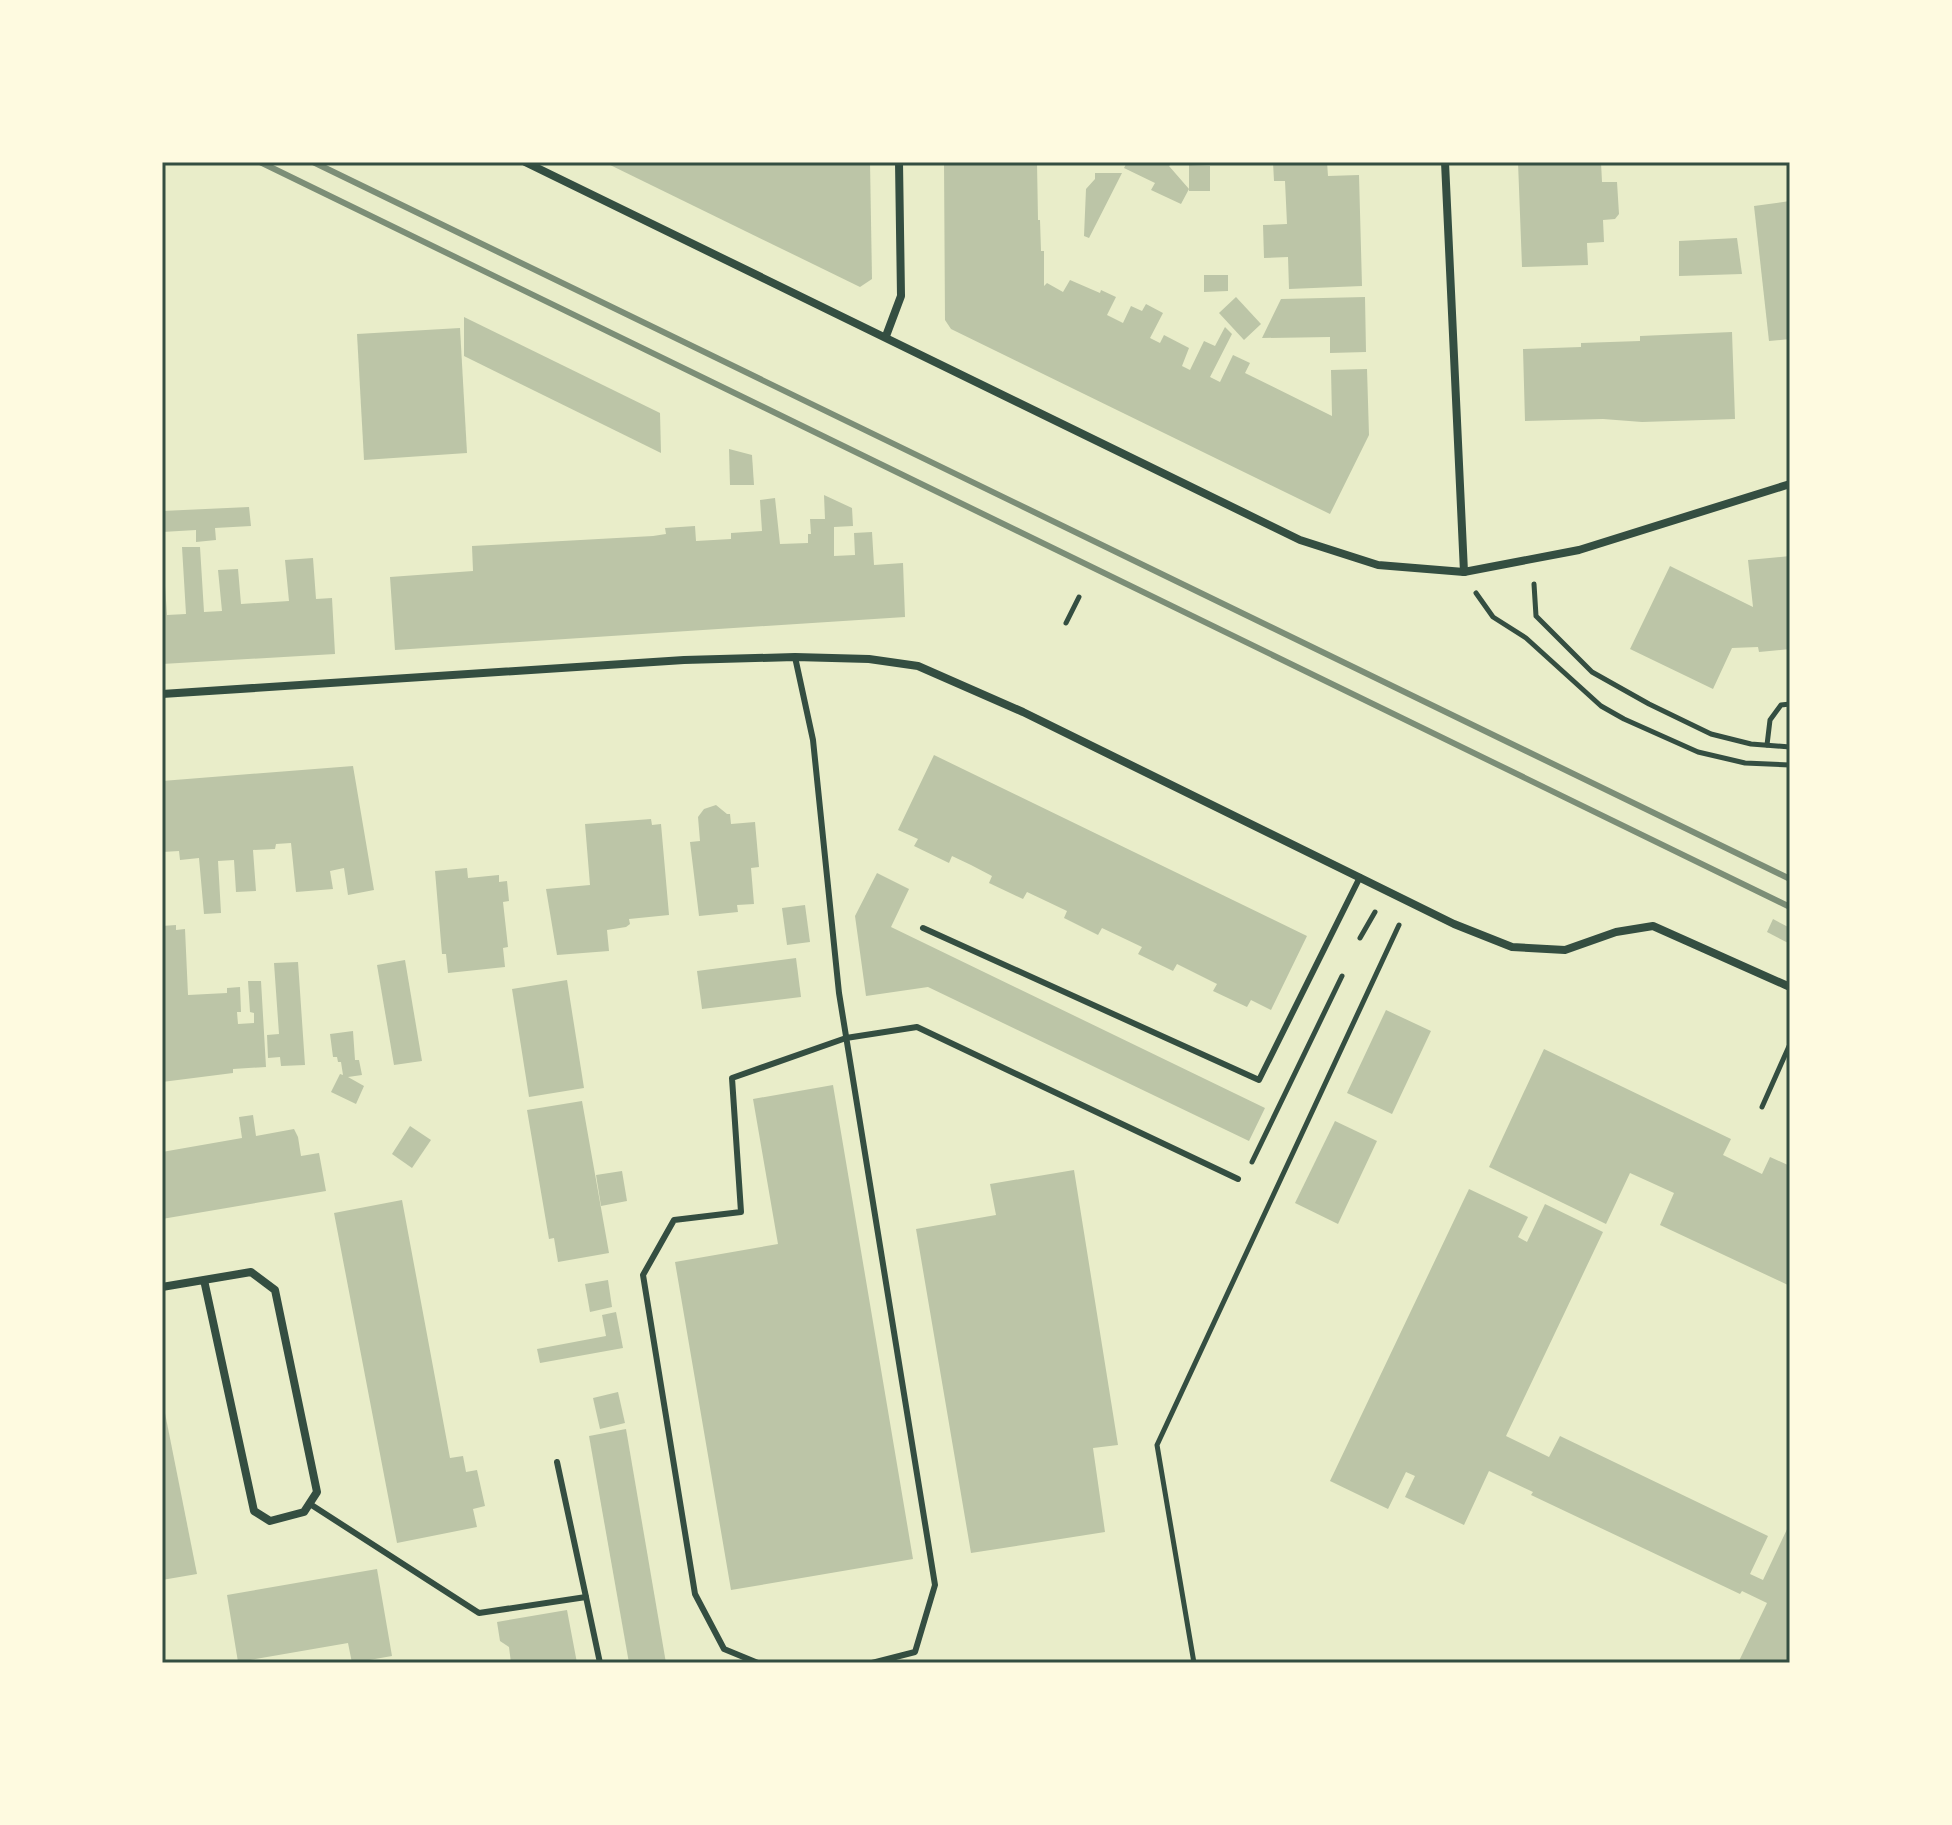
<svg xmlns="http://www.w3.org/2000/svg" width="1952" height="1825" font-family="'DejaVu Sans',sans-serif">
<style>
.building{fill:#bcc5a7}
.lines{fill:none;stroke-linecap:round;stroke-linejoin:round}
.path{stroke:#344e41;stroke-width:5}
.service{stroke:#344e41;stroke-width:6}
.minor{stroke:#344e41;stroke-width:8}
.rail{stroke:#7c8e77;stroke-width:6}
.neatline{fill:none;stroke:#344e41;stroke-width:3}
</style>
<rect width="100%" height="100%" fill="#e9edc9"/>
<!-- building -->
<g class="building">
<polygon points="604,162 870,162 872,279 860,287"/>
<polygon points="944,162 1037,162 1038,220 1040,220 1041,251 1044,251 1044,286 1047,283 1063,292 1070,280 1100,293 1101,290 1116,297 1107,315 1123,323 1131,306 1142,311 1146,304 1163,313 1150,338 1160,343 1164,335 1189,348 1182,366 1190,370 1204,341 1215,346 1225,327 1232,334 1210,377 1220,382 1233,355 1250,363 1245,373 1332,416 1331,370 1367,369 1369,435 1330,514 951,329 945,320"/>
<polygon points="1127,162 1174,162 1169,166 1189,189 1181,204 1151,190 1155,183 1124,168"/>
<polygon points="1273,162 1327,162 1328,176 1359,175 1362,286 1289,289 1288,257 1264,258 1263,225 1287,224 1285,181 1274,181"/>
<polygon points="1518,162 1601,162 1602,182 1617,182 1619,214 1615,219 1603,220 1604,242 1587,243 1588,265 1522,267"/>
<polygon points="1189,165 1210,166 1210,191 1189,191"/>
<polygon points="1095,173 1122,173 1089,238 1084,236 1086,189 1095,179"/>
<polygon points="1790,201 1790,339 1769,341 1754,206"/>
<polygon points="1737,238 1742,274 1679,276 1679,241"/>
<polygon points="1204,275 1228,275 1228,291 1204,292"/>
<polygon points="1236,297 1261,324 1244,340 1219,313"/>
<polygon points="1365,297 1366,352 1330,353 1330,337 1262,338 1281,299"/>
<polygon points="464,317 660,413 661,453 464,356"/>
<polygon points="460,328 467,453 364,460 357,334"/>
<polygon points="1732,332 1735,419 1642,422 1603,419 1525,421 1523,349 1581,347 1581,343 1640,341 1640,336"/>
<polygon points="729,449 752,455 754,485 730,485"/>
<polygon points="824,495 852,508 853,526 834,527 834,556 855,555 854,533 872,532 874,565 903,563 905,617 395,650 390,577 473,571 472,546 653,536 666,534 665,528 695,526 696,541 731,539 731,533 762,531 760,500 775,498 780,544 808,543 808,534 811,534 810,519 825,519"/>
<polygon points="249,507 251,526 215,528 216,540 196,542 196,530 162,532 162,511"/>
<polygon points="182,547 200,547 204,612 222,611 218,570 238,569 241,604 289,601 285,560 313,558 316,599 332,598 335,654 162,664 162,571 164,571 167,615 186,614"/>
<polygon points="1790,556 1790,649 1759,652 1758,647 1732,648 1713,689 1630,649 1670,566 1753,607 1748,560"/>
<polygon points="934,755 1307,936 1271,1010 1251,1000 1247,1007 1213,991 1217,984 1177,964 1173,971 1138,954 1142,947 1102,928 1098,935 1064,918 1067,911 1046,901 1027,892 1023,899 989,883 992,876 971,865 952,856 949,863 914,846 918,839 898,830"/>
<polygon points="353,766 374,890 348,895 344,868 330,871 333,889 296,892 291,843 276,844 275,849 253,850 256,891 236,892 234,860 218,861 221,913 204,914 199,858 180,860 179,851 162,852 162,781"/>
<polygon points="716,805 727,814 730,814 731,824 755,822 759,867 751,868 754,904 737,905 738,912 699,916 690,842 700,841 698,817 704,809"/>
<polygon points="651,819 652,825 661,824 669,915 629,919 630,924 626,927 607,930 609,951 557,955 546,889 590,885 585,824"/>
<polygon points="467,868 468,878 499,875 499,882 507,881 509,901 503,902 508,947 503,948 505,967 448,973 446,954 442,954 435,871"/>
<polygon points="877,873 909,889 891,927 1265,1108 1249,1141 928,987 866,996 855,916"/>
<polygon points="805,905 810,942 787,945 782,908"/>
<polygon points="1773,919 1790,928 1790,944 1767,932"/>
<polygon points="176,925 176,930 185,929 188,995 227,993 227,988 240,987 241,1012 237,1012 238,1024 254,1023 254,1013 250,1012 248,981 261,981 266,1067 233,1069 233,1073 162,1082 162,926"/>
<polygon points="796,958 801,997 702,1009 697,971"/>
<polygon points="405,960 422,1061 394,1065 377,965"/>
<polygon points="298,962 305,1065 281,1066 280,1057 268,1058 267,1035 279,1034 274,963"/>
<polygon points="567,980 584,1088 529,1097 512,989"/>
<polygon points="1386,1010 1431,1031 1392,1114 1347,1093"/>
<polygon points="353,1031 355,1060 359,1060 362,1075 348,1077 364,1086 356,1104 331,1092 340,1074 343,1075 341,1062 338,1062 337,1057 333,1057 330,1034"/>
<polygon points="1544,1049 1731,1139 1723,1155 1762,1174 1770,1157 1790,1166 1790,1286 1660,1225 1674,1193 1630,1173 1606,1224 1489,1167"/>
<polygon points="833,1085 913,1559 731,1590 675,1262 778,1244 753,1099"/>
<polygon points="582,1101 609,1253 558,1262 554,1238 549,1239 527,1110"/>
<polygon points="253,1115 256,1136 294,1129 298,1137 301,1156 319,1153 326,1191 162,1219 162,1152 242,1138 239,1117"/>
<polygon points="1335,1121 1377,1141 1338,1224 1295,1203"/>
<polygon points="410,1126 431,1140 412,1168 392,1154"/>
<polygon points="1074,1170 1118,1445 1093,1448 1105,1532 971,1553 916,1229 996,1215 990,1184"/>
<polygon points="622,1171 627,1201 601,1206 596,1175"/>
<polygon points="1469,1189 1528,1217 1518,1237 1527,1242 1545,1204 1603,1232 1506,1436 1549,1457 1560,1436 1768,1536 1750,1574 1763,1580 1790,1523 1790,1663 1738,1663 1767,1603 1742,1591 1740,1594 1531,1495 1533,1492 1489,1471 1464,1525 1405,1497 1415,1476 1406,1472 1388,1509 1330,1481"/>
<polygon points="402,1200 450,1458 463,1456 466,1472 477,1470 485,1506 473,1509 477,1527 397,1543 334,1213"/>
<polygon points="608,1280 612,1307 590,1312 585,1284"/>
<polygon points="616,1312 623,1348 540,1363 537,1349 606,1336 602,1315"/>
<polygon points="618,1392 625,1423 600,1429 593,1398"/>
<polygon points="162,1398 197,1574 162,1580"/>
<polygon points="626,1429 666,1663 629,1663 589,1436"/>
<polygon points="377,1569 392,1656 352,1663 348,1643 238,1662 227,1595"/>
<polygon points="567,1610 577,1663 511,1663 509,1647 500,1641 497,1622"/>
</g>
<g class="lines">
<!-- path -->
<g class="path">
<polyline points="1534,584 1536,616 1592,672 1649,704 1711,734 1751,744 1790,747"/>
<polyline points="1476,593 1493,617 1526,638 1601,706 1624,719 1698,752 1745,763 1790,765"/>
<polyline points="1066,623 1079,597"/>
<polyline points="1767,745 1770,720 1781,705 1790,704"/>
<polyline points="1360,938 1375,912"/>
<polyline points="1762,1107 1790,1044"/>
<polyline points="1252,1162 1342,976"/>
<polyline points="1194,1663 1157,1445 1399,925"/>
</g>
<!-- service -->
<g class="service">
<polyline points="795,657 813,740 839,993 935,1585 915,1652 872,1663"/>
<polyline points="923,928 1259,1080 1360,877"/>
<polyline points="557,1462 586,1597"/>
<polyline points="310,1504 479,1613 586,1597 600,1663"/>
<polyline points="758,1663 724,1649 695,1594 643,1275 674,1220 741,1212 732,1078 846,1038 917,1027 1238,1179"/>
</g>
<!-- minor -->
<g class="minor">
<polyline points="525,162 1300,540 1378,565 1464,572 1579,550 1790,484"/>
<polyline points="1445,162 1464,572"/>
<polyline points="886,336 901,296 899,162"/>
<polyline points="162,694 684,660 795,657 869,659 918,666 1023,712 1454,924 1512,947 1565,950 1616,932 1653,926 1790,987"/>
<polyline points="162,1287 251,1272 275,1290 317,1492 304,1512 270,1521 254,1511 204,1280"/>
</g>
<!-- rail -->
<g class="rail">
<polyline points="260,162 1790,907"/>
<polyline points="313,162 1790,879"/>
</g>
</g>
<!-- border -->
<rect width="1952" height="1825" fill="none" stroke="#fefae0" stroke-width="328"/>
<rect x="164" y="164" width="1624" height="1497" class="neatline"/>
</svg>
